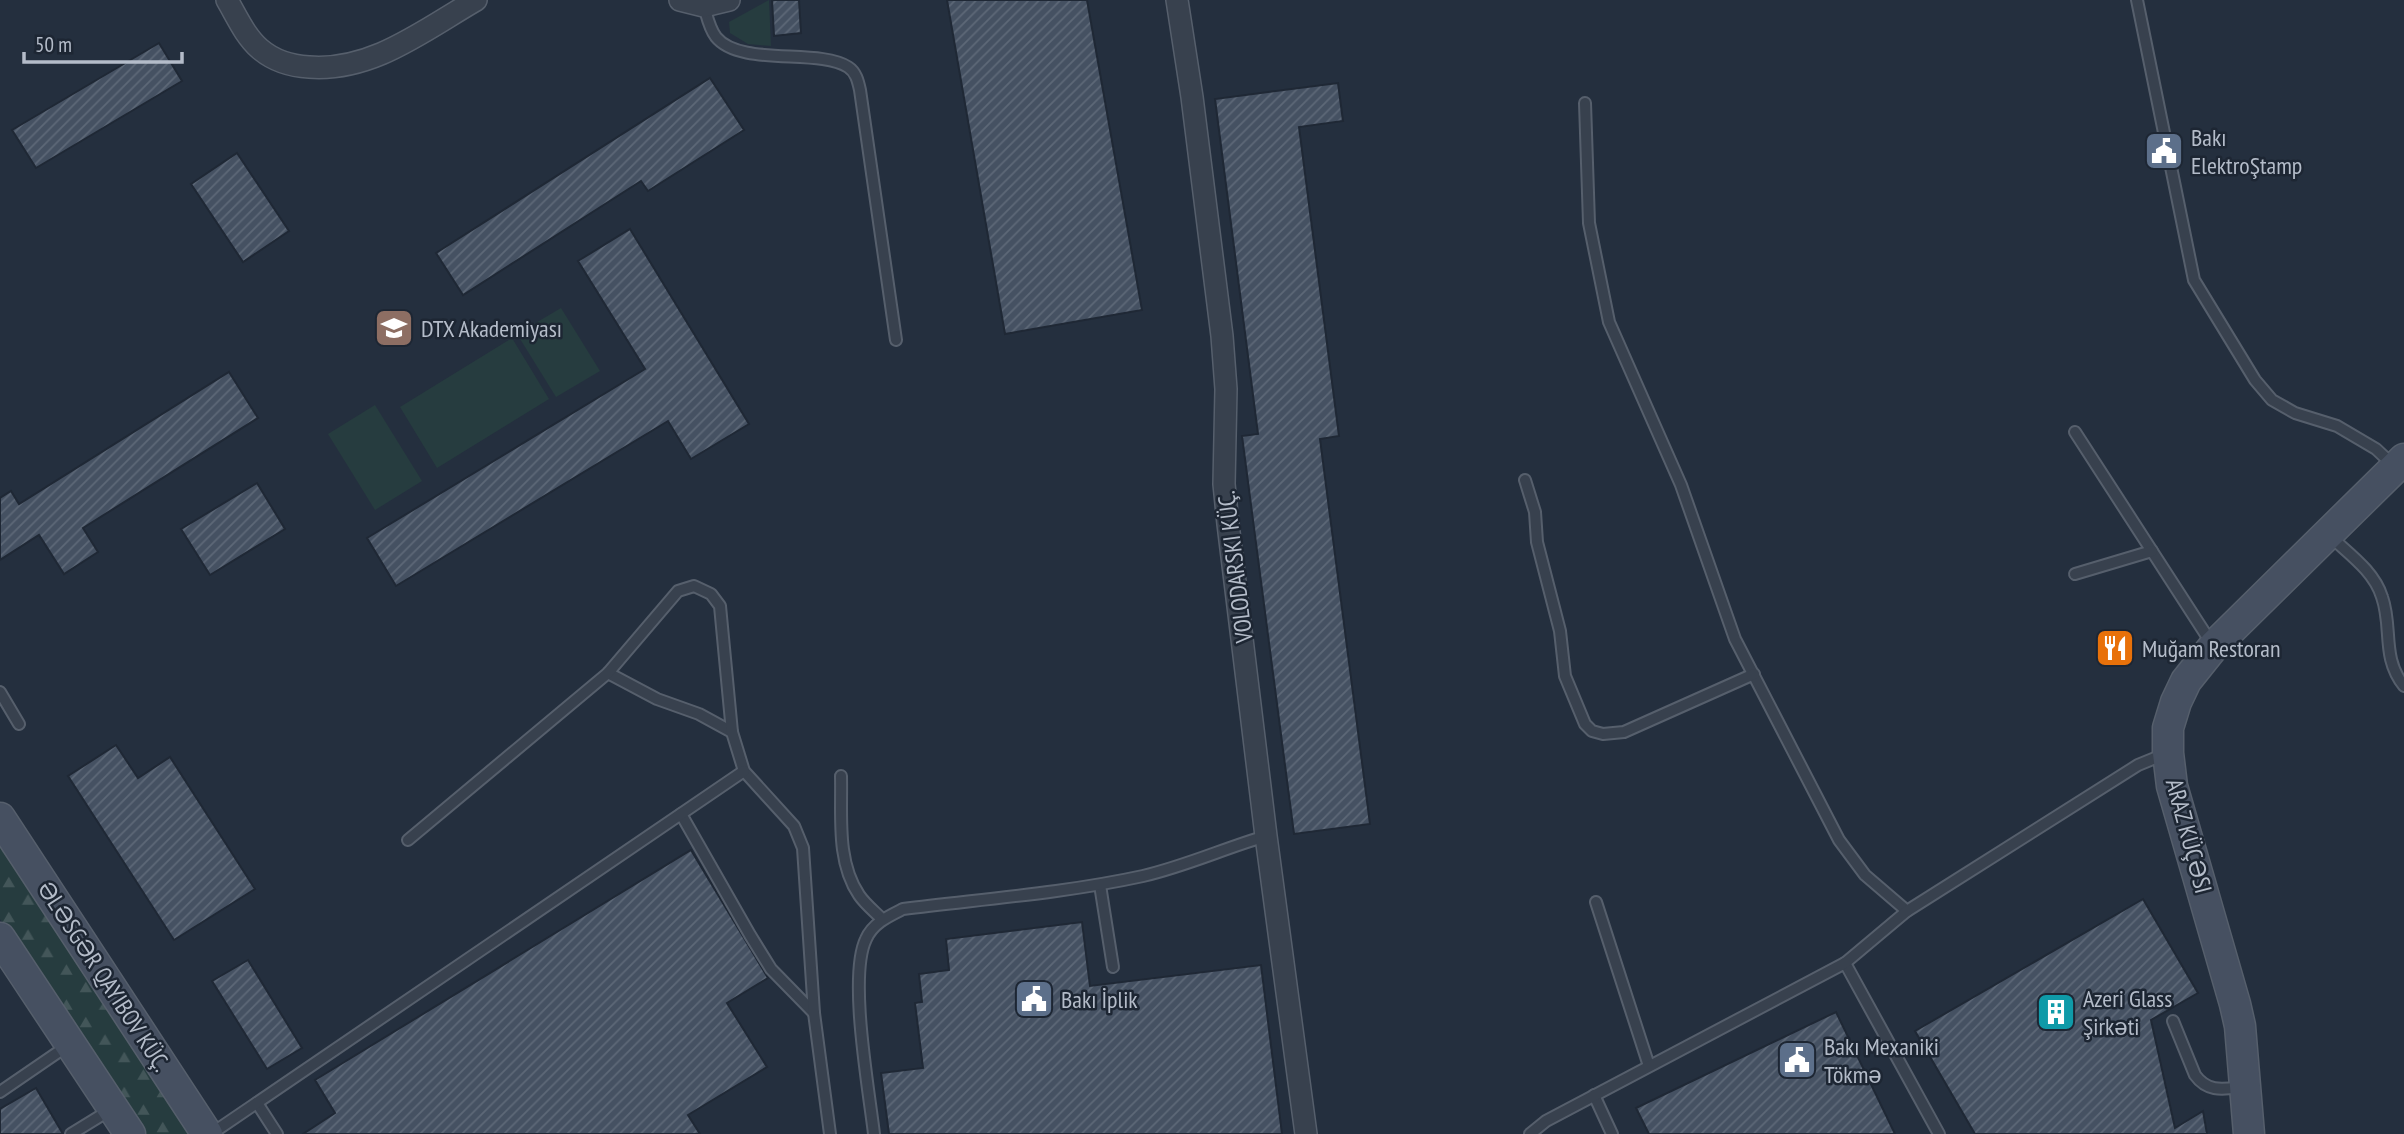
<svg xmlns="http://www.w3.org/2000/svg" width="2404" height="1134" font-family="'PT Sans Narrow',sans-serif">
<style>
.grass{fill:#263c3f}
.forest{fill:url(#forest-firs)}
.building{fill:url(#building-hatch);stroke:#1f2835;stroke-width:2}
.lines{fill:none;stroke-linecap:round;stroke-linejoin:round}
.lane-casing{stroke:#565f6c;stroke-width:14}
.street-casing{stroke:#565f6c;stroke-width:24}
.secondary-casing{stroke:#565f6c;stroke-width:33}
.lane{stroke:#38414e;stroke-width:10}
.street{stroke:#38414e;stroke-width:21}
.secondary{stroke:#465061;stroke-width:30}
.labels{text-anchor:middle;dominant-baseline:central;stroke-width:5;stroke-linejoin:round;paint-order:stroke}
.poi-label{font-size:24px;fill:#b4bcc9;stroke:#1d2633;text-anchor:start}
.street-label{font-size:24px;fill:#b4bcc9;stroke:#1d2633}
</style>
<defs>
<pattern id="forest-firs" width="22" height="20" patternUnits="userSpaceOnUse" patternTransform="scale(1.75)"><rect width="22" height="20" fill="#263c3f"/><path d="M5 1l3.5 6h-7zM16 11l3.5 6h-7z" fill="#435659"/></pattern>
<pattern id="building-hatch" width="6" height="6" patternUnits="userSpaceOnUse" patternTransform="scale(1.75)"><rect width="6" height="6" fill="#455162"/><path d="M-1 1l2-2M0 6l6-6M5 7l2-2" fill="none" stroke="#5d6877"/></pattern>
</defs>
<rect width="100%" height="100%" fill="#242f3e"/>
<!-- grass -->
<g class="grass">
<polygon points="769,0 771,46 748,44 730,33 729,22"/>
<polygon points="561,308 600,371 556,397 517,334"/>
<polygon points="512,338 549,399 437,468 400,407"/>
<polygon points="375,405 422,481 375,510 328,434"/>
</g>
<!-- forest -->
<polygon class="forest" points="0,846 189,1134 142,1134 0,919"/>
<!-- building -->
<g class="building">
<polygon points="772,0 799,0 801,33 774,36"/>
<polygon points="947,0 1087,0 1142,310 1005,334"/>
<polygon points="159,43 182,81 36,168 12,130"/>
<polygon points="710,78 744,130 648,191 641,181 463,295 436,253"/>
<polygon points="1338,83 1343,121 1299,127 1339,436 1320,439 1370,824 1294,834 1242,436 1258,434 1215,99"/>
<polygon points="237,153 289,231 243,262 191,184"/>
<polygon points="630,229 749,424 691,459 668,421 396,586 367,538 645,369 578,261"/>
<polygon points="229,372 258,418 83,528 98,552 64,574 39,535 0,560 0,498 11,491 19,504"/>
<polygon points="257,483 285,529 210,575 181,529"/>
<polygon points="116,745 138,778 170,757 255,889 174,940 68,776"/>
<polygon points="691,850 768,978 727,1003 767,1067 688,1115 700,1134 303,1134 335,1113 315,1080"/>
<polygon points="2143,899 2198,993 2151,1020 2175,1128 2203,1111 2207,1134 1975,1134 1915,1031"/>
<polygon points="1082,922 1090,986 1261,965 1282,1134 889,1134 881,1073 923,1068 915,1003 922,1002 919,974 949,970 946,939"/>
<polygon points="248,960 302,1048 267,1069 212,981"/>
<polygon points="1836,1012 1895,1134 1649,1134 1636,1108"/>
<polygon points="36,1088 63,1134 0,1134 0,1109"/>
</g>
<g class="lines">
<!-- lane casing -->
<g class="lane-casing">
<g id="lane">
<polyline points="2137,0 2194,280 2255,380 2272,400 2295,413 2337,426 2376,449 2393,465"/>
<path d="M 704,6 C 707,16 709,28 716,37 C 740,67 819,48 848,67 C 856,72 858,81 860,90 L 896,340"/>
<polyline points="1585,103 1589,223 1609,322 1681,485 1735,639 1839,840 1865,875 1907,911"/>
<polyline points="2075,432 2212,644"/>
<polyline points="1525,480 1535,512 1537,542 1560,631 1565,676 1585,724 1592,731 1603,734 1624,732 1754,674"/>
<path d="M 2330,536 C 2349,554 2374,571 2382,597 C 2393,628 2381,657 2404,686"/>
<polyline points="2075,574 2152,551"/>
<polyline points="608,673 657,699 699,714 732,732"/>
<polyline points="0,692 19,724"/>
<path d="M 841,776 C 842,815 836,861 859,895 C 865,904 874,911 882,919"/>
<polyline points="681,814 750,935 771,969 814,1013"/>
<polyline points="408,840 608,673 678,591 694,586 711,594 720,606 732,732 744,771 794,826 803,848 814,1013 830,1134"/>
<polyline points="1100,885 1113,967"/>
<polyline points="1596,902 1649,1066"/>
<polyline points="1845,963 1939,1134"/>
<path d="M 2173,1021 L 2195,1075 C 2208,1093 2224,1089 2243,1087"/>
<polyline points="0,1092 70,1044"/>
<polyline points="1594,1095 1612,1134"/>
<polyline points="257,1103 277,1134"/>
<polyline points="71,1134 110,1110"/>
<polyline points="211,1134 744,771"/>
<path d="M 874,1134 C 869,1090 848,976 866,939 C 873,923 889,916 903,909 C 983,899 1065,893 1143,876 C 1186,866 1225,848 1266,836"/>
<polyline points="1530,1134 1546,1121 1845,963 1907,911 2138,765 2165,754"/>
</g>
</g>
<!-- street casing -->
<g class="street-casing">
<g id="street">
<path d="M 227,0 C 237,17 245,36 260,49 C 274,61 291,66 309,67 C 372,72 424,30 476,0"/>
<polyline points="680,0 704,6 729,0"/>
<polyline points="1177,0 1192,97 1222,336 1226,389 1224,484 1228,524 1266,836 1306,1134"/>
</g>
</g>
<!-- secondary casing -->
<g class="secondary-casing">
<g id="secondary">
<polyline points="0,818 207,1134"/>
<polyline points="0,938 130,1134"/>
<polyline points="2249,1134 2240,1026 2235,1004 2172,786 2168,753 2168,728 2176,702 2186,681 2214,646 2404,459"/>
</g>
</g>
<!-- lane -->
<use href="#lane" class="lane"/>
<!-- street -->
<use href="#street" class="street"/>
<!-- secondary -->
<use href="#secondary" class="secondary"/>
</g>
<!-- icons -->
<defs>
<g id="civic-square" transform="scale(2.0125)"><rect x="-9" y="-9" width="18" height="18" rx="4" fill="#5c6f8a" stroke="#1d2633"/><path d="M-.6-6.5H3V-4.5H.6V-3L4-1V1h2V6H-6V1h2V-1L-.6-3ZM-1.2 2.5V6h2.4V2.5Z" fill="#fff"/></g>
<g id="university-square" transform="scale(2.0125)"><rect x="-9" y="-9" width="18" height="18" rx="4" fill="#8d6e63" stroke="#1d2633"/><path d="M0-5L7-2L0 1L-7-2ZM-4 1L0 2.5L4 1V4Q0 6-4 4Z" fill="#fff"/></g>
<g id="restaurant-square" transform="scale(2.0125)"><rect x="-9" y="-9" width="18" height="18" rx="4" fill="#e8710a" stroke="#1d2633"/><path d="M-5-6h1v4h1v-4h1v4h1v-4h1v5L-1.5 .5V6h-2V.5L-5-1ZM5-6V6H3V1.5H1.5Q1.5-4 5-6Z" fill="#fff"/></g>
<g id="building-square" transform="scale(2.0125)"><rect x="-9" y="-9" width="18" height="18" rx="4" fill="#0f9aa8" stroke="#1d2633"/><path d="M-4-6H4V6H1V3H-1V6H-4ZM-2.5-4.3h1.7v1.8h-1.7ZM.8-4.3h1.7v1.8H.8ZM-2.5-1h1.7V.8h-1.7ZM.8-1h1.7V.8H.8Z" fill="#fff"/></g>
</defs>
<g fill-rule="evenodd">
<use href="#civic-square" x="2164" y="151"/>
<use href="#university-square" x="394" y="328"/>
<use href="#restaurant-square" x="2115" y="648"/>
<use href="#civic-square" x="1034" y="999"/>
<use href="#building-square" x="2056" y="1012"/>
<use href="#civic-square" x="1797" y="1060"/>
</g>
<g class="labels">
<!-- poi labels -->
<g class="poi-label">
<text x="2191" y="137">Bakı<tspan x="2191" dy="28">ElektroŞtamp</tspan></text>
<text x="421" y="328">DTX Akademiyası</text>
<text x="2142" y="648">Muğam Restoran</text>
<text x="2083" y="998">Azeri Glass<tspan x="2083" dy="28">Şirkəti</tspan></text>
<text x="1061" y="999">Bakı İplik</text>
<text x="1824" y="1046">Bakı Mexaniki<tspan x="1824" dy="28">Tökmə</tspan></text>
</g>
<!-- street labels -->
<g class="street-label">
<text transform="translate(1235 567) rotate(-97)">VOLODARSKI KÜÇ.</text>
<text transform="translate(2189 836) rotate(75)">ARAZ KÜÇƏSI</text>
<text transform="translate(104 976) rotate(57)">ƏLƏSGƏR QAYIBOV KÜÇ.</text>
</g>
</g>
<!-- scale -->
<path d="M24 52v10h158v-10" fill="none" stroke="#b4bcc9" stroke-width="3.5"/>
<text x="35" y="52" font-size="21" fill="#b4bcc9" stroke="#1d2633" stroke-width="5" paint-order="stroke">50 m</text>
</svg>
